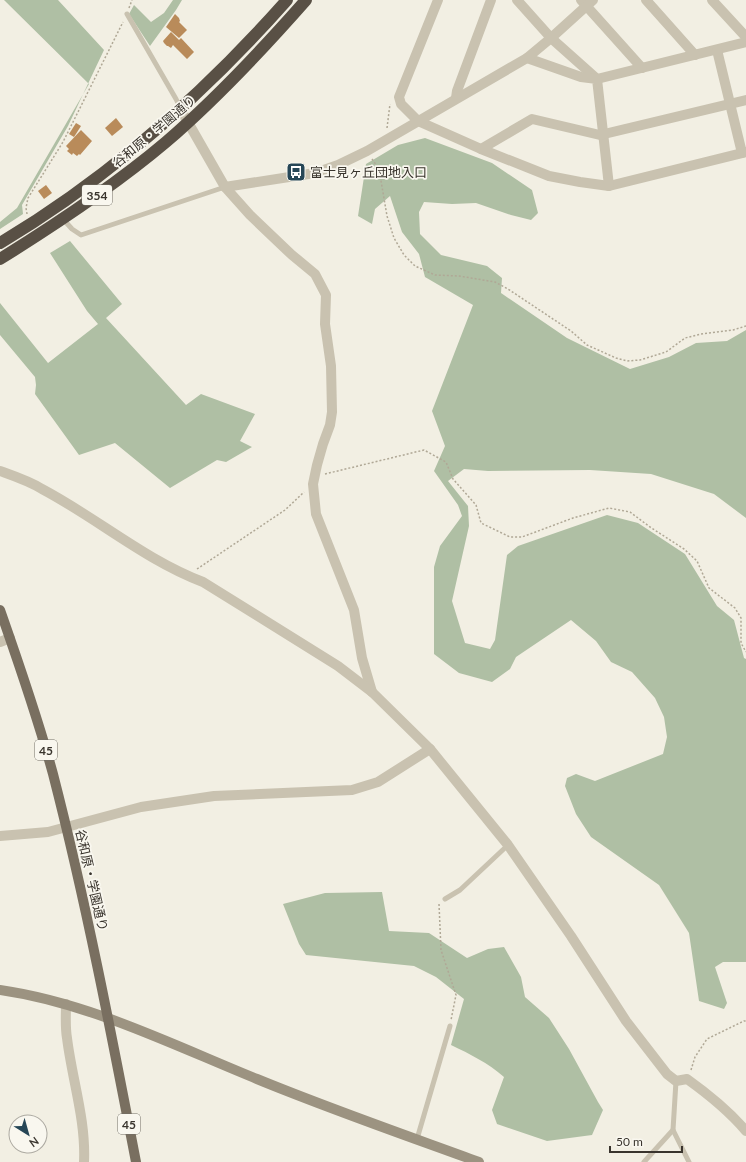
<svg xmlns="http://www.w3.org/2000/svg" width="746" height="1162" font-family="Lato,'Noto Sans JP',sans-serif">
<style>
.green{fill:#afbfa4}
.building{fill:#b98b5a}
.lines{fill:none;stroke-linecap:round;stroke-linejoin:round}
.path{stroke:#b0a896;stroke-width:1.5;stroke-dasharray:2 2;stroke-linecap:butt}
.lane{stroke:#c9c2b0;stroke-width:5}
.street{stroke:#c9c2b0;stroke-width:10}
.secondary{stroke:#9c9381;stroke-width:10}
.primary{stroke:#796f60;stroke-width:10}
.highway{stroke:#595045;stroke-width:12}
.labels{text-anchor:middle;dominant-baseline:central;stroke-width:3.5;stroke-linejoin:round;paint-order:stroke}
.shield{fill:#f9f7ef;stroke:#736e67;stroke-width:1}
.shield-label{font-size:12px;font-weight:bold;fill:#39342d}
.street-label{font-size:13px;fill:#39342d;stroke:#f9f7ef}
.poi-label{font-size:13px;fill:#39342d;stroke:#f9f7ef;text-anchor:start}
</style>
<rect width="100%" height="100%" fill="#f2efe3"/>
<!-- green -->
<g class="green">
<polygon points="4,0 58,0 104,50 68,126 22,205 23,214 0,229 0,222 17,208 89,84"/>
<polygon points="173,0 182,0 176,10 150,46 129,14 134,5 151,22 164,13"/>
<polygon points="425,138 492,163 532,190 538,213 531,220 511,215 476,203 452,204 424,202 419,212 420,234 441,255 487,266 502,278 501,293 567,338 630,369 669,357 696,343 727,341 746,330 746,518 714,494 651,474 590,470 488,471 464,469 448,481 468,506 469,526 452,601 465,643 490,649 495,640 507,555 518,546 607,515 638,523 685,554 717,606 734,620 744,658 746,659 746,962 723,962 715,967 727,1003 724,1009 699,1001 689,933 659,885 591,837 576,814 565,786 567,778 576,774 595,781 663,754 667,737 664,717 655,698 632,672 611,662 596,641 571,620 516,657 510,669 492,682 459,673 434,654 434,567 440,546 462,516 458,505 434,471 445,446 432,411 473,305 425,277 419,254 402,232 390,196 375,209 372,224 358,216 366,164 398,145"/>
<polygon points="70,241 122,304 106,318 186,405 201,394 255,414 240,441 252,447 226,462 217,460 170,488 115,443 79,455 35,394 36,385 35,377 0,335 0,303 48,363 98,324 87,311 50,253"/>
<path d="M 382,892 L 389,931 L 429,933 L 467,958 L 488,949 L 504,947 L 521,977 L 525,997 L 549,1018 L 569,1049 L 598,1102 L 603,1110 L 592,1135 L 547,1141 L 497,1124 L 492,1110 L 504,1077 C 488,1063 470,1054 451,1045 L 464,999 L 436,977 L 414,966 L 306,955 L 299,944 L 283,904 L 325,893 Z"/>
</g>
<!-- building -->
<g class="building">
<polygon points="175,14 179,18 180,21 179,22 187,30 179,38 166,27"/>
<polygon points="171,32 179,40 181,38 194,52 187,59 173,45 171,48 168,46 167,46 164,43 163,41"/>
<polygon points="116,118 123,127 112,136 105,128"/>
<polygon points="76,123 81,126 74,137 69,134"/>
<polygon points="81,130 92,141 80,155 79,154 77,156 73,153 72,155 67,151 69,149 66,146"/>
<polygon points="46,185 52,193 44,199 38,191"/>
</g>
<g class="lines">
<!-- path -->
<g class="path">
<polyline points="129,8 132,0"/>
<polyline points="387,128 390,104"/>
<polyline points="372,159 379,169 387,216 394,238 404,255 415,266 435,275 459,276 495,282 508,289 571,331 587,345 616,358 627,361 640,360 666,352 685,338 701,334 733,330 746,326"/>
<polyline points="27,214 26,208 28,198 63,142 123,22"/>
<polyline points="325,474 424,450 446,462 453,479 476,505 481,523 510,537 522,537 573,518 609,508 630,512 650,527 684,549 697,561 709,588 735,608 741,618 741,643 746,652"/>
<polyline points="197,569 285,510 304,492"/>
<polyline points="439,904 441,950 456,995 451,1020"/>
<polyline points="691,1070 695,1057 707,1039 744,1021 746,1021"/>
</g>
<!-- lane -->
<g class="lane">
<polyline points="127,14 176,99 180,107"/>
<polyline points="63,219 72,229 81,235 225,187"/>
<polyline points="445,899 460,890 508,845"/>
<polyline points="676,1081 673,1130 689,1162"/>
<polyline points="417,1139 450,1026"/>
<polyline points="644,1162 673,1130"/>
</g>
<!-- street -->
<g class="street">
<polyline points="438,0 399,97 401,104 418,121 481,149 549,176 580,182 609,186 746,152"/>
<polyline points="517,0 551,38 597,79 746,42"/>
<polyline points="581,0 642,68"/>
<polyline points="646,0 695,55"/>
<polyline points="712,0 746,37"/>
<polyline points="717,50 742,153"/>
<polyline points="527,58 581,77 597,79 609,186"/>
<polyline points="456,98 457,91 491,0"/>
<polyline points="181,110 225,187 250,215 292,255 315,274 326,295 325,324 331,366 332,412 330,425 323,444 317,465 313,484 316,514 354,610 362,658 372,692"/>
<polyline points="481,149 532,119 600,135 746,100"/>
<polyline points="225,187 315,173 338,165 367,151 527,58 551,38 593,0"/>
<path d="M 0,471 C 14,476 29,481 42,489 C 97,518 145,560 203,582 L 338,666 L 372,692 L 430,749 L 508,845 L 571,936 L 626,1021 L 667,1074 L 676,1081 L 687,1079 C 708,1094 729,1111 746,1131"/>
<polyline points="0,642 10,638"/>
<polyline points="0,836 48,832 141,807 214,796 352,790 378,782 430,749"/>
<path d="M 66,1004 C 66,1015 65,1027 67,1038 C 72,1079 86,1120 84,1162"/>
</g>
<!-- secondary -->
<path class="secondary" d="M 0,990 C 90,1003 173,1045 257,1079 C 330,1109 405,1135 479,1162"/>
<!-- primary -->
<path class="primary" d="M 0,610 C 19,664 38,719 53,774 C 86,902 111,1032 136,1162"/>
<!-- highway -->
<g class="highway">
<path d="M 0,243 C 109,178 203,95 287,0"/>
<path d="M 0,259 C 58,223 114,186 166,142 C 216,99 262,50 306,0"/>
</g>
</g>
<!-- icons -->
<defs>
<g id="bus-square" transform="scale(1)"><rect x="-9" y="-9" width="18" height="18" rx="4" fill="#264656" stroke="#f9f7ef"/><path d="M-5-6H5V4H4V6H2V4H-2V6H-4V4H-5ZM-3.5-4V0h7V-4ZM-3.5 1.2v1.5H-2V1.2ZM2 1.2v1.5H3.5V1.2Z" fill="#fff"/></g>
</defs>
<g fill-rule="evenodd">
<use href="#bus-square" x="296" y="172"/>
</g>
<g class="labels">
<!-- shield labels -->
<g class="shield">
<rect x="82" y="185" width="30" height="20" rx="3"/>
<rect x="35" y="740" width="22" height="20" rx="3"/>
<rect x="118" y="1114" width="22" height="20" rx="3"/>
</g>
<g class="shield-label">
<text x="97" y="195">354</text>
<text x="46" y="750">45</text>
<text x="129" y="1124">45</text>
</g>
<!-- street labels -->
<g class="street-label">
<text transform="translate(154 131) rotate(-40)">谷和原・学園通り</text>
<text transform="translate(92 880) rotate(77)">谷和原・学園通り</text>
</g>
<!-- poi labels -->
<g class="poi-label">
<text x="310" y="172">富士見ヶ丘団地入口</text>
</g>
</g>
<!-- north arrow -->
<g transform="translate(28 1134) rotate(143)"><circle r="19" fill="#f9f7ef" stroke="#aca9a1"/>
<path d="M0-3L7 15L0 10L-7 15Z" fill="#264656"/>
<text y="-6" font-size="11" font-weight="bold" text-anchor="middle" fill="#39342d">N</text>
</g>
<!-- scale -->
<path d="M610 1146v6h72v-6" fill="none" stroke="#39342d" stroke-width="2"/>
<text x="616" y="1146" font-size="12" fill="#39342d" stroke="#f9f7ef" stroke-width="3" paint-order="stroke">50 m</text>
</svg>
